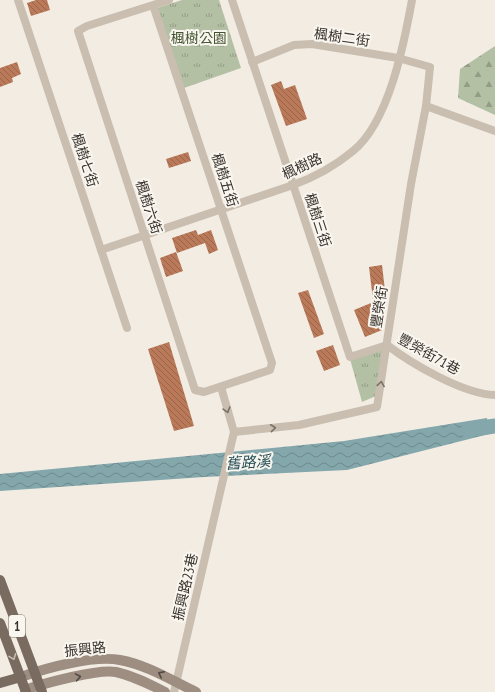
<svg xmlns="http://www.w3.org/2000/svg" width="495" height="692" font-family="'PT Sans Narrow','Noto Sans TC',sans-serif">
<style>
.forest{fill:url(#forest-firs)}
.park{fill:url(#park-tufts)}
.water{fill:url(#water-waves)}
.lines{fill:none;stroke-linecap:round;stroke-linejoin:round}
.river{stroke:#84a7ac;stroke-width:15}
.building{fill:url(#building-back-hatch)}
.street{stroke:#c9beaf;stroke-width:8}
.secondary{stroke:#9d8e81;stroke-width:10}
.primary{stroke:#796b5f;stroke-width:10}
.oneway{stroke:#7a7168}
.oneway2{stroke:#c6beb5}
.oneway3{stroke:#524942}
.labels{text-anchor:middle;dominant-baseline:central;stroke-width:4;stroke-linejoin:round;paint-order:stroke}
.shield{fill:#f9f6ef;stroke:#736d67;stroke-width:1}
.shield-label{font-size:13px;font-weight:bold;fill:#39322d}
.street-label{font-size:14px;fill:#39322d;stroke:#f9f6ef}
.park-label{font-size:14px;fill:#455533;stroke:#f9f6ef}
.water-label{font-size:15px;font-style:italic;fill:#264f57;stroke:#f9f6ef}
</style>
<defs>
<pattern id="forest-firs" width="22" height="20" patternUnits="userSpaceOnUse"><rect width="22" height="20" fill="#b4c0a4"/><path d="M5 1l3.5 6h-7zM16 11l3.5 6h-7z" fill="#939d86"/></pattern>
<pattern id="park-tufts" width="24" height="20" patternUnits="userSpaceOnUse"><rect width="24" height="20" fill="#b4c0a4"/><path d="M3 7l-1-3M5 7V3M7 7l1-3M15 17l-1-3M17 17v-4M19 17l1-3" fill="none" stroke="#939d86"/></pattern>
<pattern id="water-waves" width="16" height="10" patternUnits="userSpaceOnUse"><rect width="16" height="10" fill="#84a7ac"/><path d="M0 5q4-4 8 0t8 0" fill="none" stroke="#6d898c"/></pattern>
<pattern id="building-back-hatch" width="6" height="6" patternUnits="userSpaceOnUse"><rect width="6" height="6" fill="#ba7a59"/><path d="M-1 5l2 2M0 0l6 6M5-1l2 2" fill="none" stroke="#98654a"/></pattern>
</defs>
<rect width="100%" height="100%" fill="#f2ece3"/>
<!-- forest -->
<polygon class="forest" points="495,46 495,115 458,98 460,69"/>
<!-- park -->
<g class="park">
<polygon points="182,0 219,0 241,68 184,88 157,8"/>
<polygon points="386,348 376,396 362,402 350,359"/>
</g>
<!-- water -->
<polygon class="water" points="487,418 489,434 347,470 204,477 0,491 0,474 344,441"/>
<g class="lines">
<!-- river -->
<polyline class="river" points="468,430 495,426"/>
</g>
<!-- building -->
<g class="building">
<polygon points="36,0 47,0 50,10 31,16 27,3"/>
<polygon points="17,62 21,74 12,78 13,82 0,87 0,68"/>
<polygon points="281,81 284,89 295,85 307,119 286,126 271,85"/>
<polygon points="188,152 191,161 169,168 166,159"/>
<polygon points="196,230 198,235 211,230 218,250 209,254 205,243 177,253 172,238"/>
<polygon points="176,252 183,271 166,277 160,258"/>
<polygon points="382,265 386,299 373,300 369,267"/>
<polygon points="308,290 324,334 314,338 298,293"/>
<polygon points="371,303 382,330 365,337 354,310"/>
<polygon points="169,342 194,426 174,431 148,349"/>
<polygon points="333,345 340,365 324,371 316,351"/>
</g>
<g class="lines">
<!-- street -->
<g class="street">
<polyline points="18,0 127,328"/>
<path d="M 232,0 L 350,357 L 387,345 C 412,364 463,394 495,395"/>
<polyline points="153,5 272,363 270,370 204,392 195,390 78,31 87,26 169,0"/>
<polyline points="426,106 495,131"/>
<path d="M 101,250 L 293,185 C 315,177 335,166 353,151 C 389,122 404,44 412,0"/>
<polyline points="234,432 299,425 377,407 411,184 426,106 430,67 398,58 312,44 294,45 252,62"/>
<polyline points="174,692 234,432 221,387"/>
</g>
<!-- secondary -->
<g class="secondary">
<path d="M 21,677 C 46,668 93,655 120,660 C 147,665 171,680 196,692"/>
<path d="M 25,690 C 45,683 97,669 116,672 C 134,676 149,684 165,692"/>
</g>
<!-- primary -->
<g class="primary">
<polyline points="0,580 42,692"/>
<polyline points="0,623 26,692"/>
<polyline points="0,683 21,677"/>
</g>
</g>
<!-- one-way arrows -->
<defs><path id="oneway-chevron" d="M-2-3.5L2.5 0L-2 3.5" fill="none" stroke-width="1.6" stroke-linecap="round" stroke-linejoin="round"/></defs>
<g class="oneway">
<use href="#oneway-chevron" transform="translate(381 384) rotate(-81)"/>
<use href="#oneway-chevron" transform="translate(227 410) rotate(74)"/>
<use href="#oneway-chevron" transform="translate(273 428) rotate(-6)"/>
</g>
<use class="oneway2" href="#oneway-chevron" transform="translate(13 657) rotate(69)"/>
<g class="oneway3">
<use href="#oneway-chevron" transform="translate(161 674) rotate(-154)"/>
<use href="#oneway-chevron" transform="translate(78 677) rotate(-10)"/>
</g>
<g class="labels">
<!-- shield labels -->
<rect class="shield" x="9" y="615" width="16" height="22" rx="3"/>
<g class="shield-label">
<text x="17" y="626">1</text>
</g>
<!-- street labels -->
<g class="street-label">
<text transform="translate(342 37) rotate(8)">楓樹二街</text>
<text transform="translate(85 160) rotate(72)">楓樹七街</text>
<text transform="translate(302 166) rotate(-25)">楓樹路</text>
<text transform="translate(225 180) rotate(72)">楓樹五街</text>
<text transform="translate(149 207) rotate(72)">楓樹六街</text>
<text transform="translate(318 220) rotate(72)">楓樹三街</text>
<text transform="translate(379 307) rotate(-81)">豐榮街</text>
<text transform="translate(429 354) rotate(29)">豐榮街71巷</text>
<text transform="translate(185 587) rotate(-77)">振興路23巷</text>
<text transform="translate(85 649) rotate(-6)">振興路</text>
</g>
<!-- park labels -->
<g class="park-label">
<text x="199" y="38">楓樹公園</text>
</g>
<!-- water labels -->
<g class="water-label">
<text transform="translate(248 462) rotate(-4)">舊路溪</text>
</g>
</g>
</svg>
